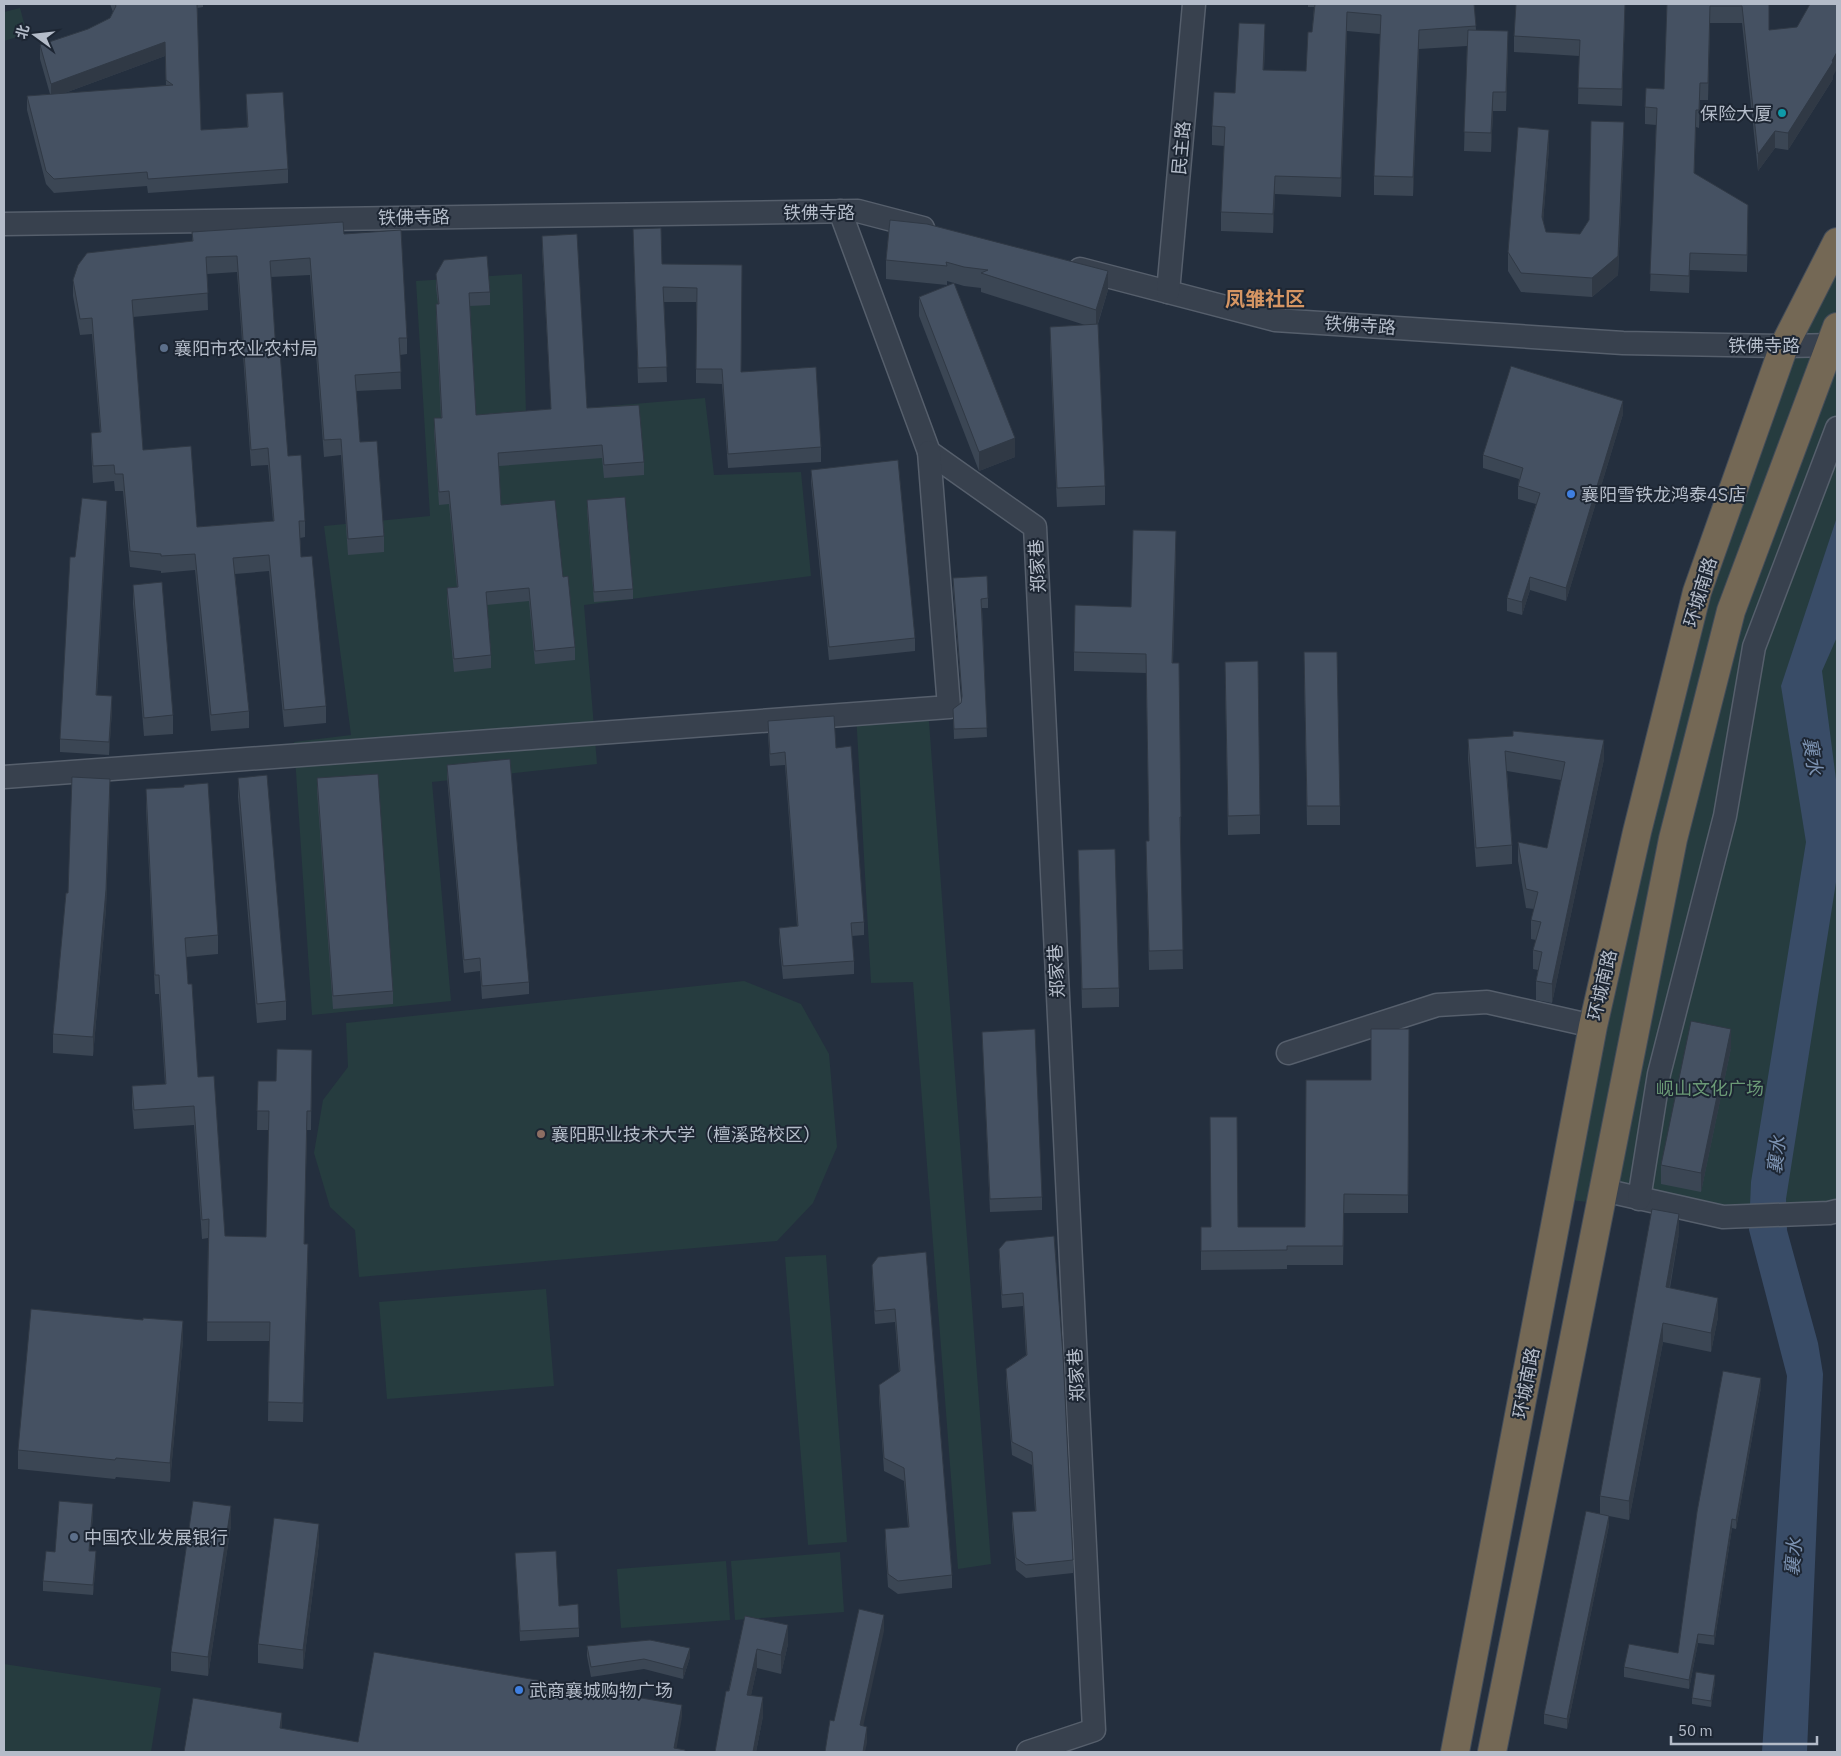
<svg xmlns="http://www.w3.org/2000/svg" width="1841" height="1756" font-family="'IBM Plex Sans','Noto Sans SC',sans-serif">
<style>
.green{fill:#263c3f}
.water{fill:#394c67}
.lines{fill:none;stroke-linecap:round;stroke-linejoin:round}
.street-casing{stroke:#565f6c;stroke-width:25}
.highway-casing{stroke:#434c59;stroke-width:30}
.street{stroke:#38414e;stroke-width:22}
.highway{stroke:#746855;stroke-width:28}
.wall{fill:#3b4654;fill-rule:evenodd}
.shaded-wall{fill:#303945}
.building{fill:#455162;stroke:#303945;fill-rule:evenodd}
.culture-dot{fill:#0f9aa8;stroke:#1d2633;stroke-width:2}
.service-dot{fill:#5c6f8a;stroke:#1d2633;stroke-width:2}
.shop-dot{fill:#3f7fe0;stroke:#1d2633;stroke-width:2}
.education-dot{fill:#8d6e63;stroke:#1d2633;stroke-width:2}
.labels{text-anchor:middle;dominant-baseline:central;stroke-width:4;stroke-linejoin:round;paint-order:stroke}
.poi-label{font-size:18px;fill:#b4bcc9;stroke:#1d2633;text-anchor:start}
.street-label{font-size:18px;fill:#b4bcc9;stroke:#1d2633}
.park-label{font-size:18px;fill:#6b9a76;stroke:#1d2633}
.water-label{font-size:19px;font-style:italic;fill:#7c92b1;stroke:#1d2633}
.quarter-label{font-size:20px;font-weight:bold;fill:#d59563;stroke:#1d2633}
</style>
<rect width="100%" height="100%" fill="#242f3e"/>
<!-- green -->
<g class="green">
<polygon points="20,8 27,34 4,41 4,12"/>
<polygon points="1837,242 1837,1213 1723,1217 1561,1199 1697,592"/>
<polygon points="522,274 526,413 705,398 714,475 801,472 811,576 584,605 597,764 432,782 451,1001 312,1015 294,742 351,735 324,526 430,516 416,281"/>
<polygon points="928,708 991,1564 958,1569 913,982 871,983 856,713"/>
<polygon points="744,981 801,1004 829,1054 837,1147 813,1203 777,1241 359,1277 355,1230 330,1207 314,1153 323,1100 348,1067 346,1023"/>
<polygon points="826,1255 847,1542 808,1545 785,1257"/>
<polygon points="546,1289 554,1386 387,1399 379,1302"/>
<polygon points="840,1552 844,1612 735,1620 731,1561"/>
<polygon points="726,1561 730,1620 621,1628 617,1569"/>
<polygon points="4,1664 161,1688 151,1752 4,1752"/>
</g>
<!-- water -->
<polygon class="water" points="1837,517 1837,637 1822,671 1837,787 1837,876 1786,1199 1787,1230 1818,1343 1823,1374 1807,1752 1762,1752 1787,1376 1749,1230 1751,1182 1806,842 1781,686"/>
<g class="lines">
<!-- street casing -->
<g class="street-casing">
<g id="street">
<polyline points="840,211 929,452 1035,527 1094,1730 1028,1752"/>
<polyline points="4,224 858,211 923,228"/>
<polyline points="1080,269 1275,320 1623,343 1784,346 1837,345"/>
<polyline points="1168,292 1194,4"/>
<polyline points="4,777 949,707 929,452"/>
<polyline points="1288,1053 1437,1005 1487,1002 1593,1026"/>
<polyline points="1603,1190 1723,1217 1829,1213 1837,1211"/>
<polyline points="1639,1199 1659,1074 1725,816 1754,647 1837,428"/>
</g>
</g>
<!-- highway casing -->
<g class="highway-casing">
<g id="highway">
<polyline points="1455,1752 1593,1026 1637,832 1697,592 1784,346 1837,242"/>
<polyline points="1492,1752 1673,839 1731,611 1837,327"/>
</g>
</g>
<!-- street -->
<use href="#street" class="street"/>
<!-- highway -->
<use href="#highway" class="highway"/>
</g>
<!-- wall -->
<g class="wall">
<path d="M 110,4 L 203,4 L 203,7 L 197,8 L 201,130 L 247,127 L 246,94 L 288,169 L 288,183 L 148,193 L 147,186 L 54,193 L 46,184 L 27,110 L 27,96 L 50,94 L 40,59 L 40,45 L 88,29 L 110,18 L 113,12 ZM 165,56 L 166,86 L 62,94 Z"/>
<polygon points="1308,4 1474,4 1476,30 1508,50 1506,111 1493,111 1491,152 1464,151 1467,46 1419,49 1413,196 1374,195 1374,176 1380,34 1347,31 1341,197 1275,194 1273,233 1221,231 1221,212 1224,146 1212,145 1212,126 1235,93 1265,43 1264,70 1306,71 1312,32 1314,7 1308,7"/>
<polygon points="1667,4 1769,4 1769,30 1833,76 1833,79 1788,150 1775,148 1758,171 1742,23 1710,23 1708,100 1700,100 1699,128 1696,127 1694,173 1748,222 1747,272 1690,270 1689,293 1650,291 1656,125 1645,124 1645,107 1664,89"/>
<polygon points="1625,15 1622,106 1578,104 1579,56 1514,52 1514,36"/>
<polygon points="1624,141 1618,275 1592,297 1521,292 1508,271 1508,252 1549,148 1543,222 1546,232 1580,234 1589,220"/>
<polygon points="890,220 1108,290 1098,324 1105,486 1105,505 1057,507 1050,346 1050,327 1085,325 981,292 981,288 964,286 954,283 1015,457 979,471 919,316 919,297 954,283 947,281 947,285 886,279 886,260"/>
<polygon points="633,229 662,264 742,265 741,372 821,447 821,462 728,468 722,384 696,383 696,302 664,302 667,382 638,383"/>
<path d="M 192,232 L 344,234 L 407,338 L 407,354 L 400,355 L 401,389 L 356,391 L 360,442 L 384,536 L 384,552 L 348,555 L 341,455 L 324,457 L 310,275 L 271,277 L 276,352 L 288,456 L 305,521 L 305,537 L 300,538 L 301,557 L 326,706 L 326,723 L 284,727 L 269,571 L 235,574 L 249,711 L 249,728 L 211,731 L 195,570 L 161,573 L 161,571 L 130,567 L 123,491 L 115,491 L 114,481 L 93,483 L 91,450 L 91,433 L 100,432 L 92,334 L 80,335 L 73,296 L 73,280 L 192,241 ZM 237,272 L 251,466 L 268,465 L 273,521 L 197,527 L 143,450 L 133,317 L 208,310 L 207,274 Z"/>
<polygon points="542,236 587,408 644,462 644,475 604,478 602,458 499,466 501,505 563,577 575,647 575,660 535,664 529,601 487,605 491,655 491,668 454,672 447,601 447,588 457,587 449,504 439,505 434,431 434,418 441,418 436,318 436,304 438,304 436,287 436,274 490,292 490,305 470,306 476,415 551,409 542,249"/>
<polygon points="1623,414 1566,601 1530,590 1522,615 1507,611 1507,598 1536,504 1518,499 1518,486 1519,479 1483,468 1483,455"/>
<polygon points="811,470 915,638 915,651 829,660 811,482"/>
<polygon points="587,500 633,589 633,599 594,602 587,510"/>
<polygon points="107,514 97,695 112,709 109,755 60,752 60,739 75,557"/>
<polygon points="1176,550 1173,663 1181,817 1181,836 1180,836 1183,969 1149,970 1146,860 1146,841 1149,841 1146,673 1074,671 1074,652 1131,607"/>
<polygon points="953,578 988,598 988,608 982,608 987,737 954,739 953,709 961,703 962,699 953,587"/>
<polygon points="133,585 173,715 173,734 144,736 133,604"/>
<polygon points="1304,671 1340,806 1340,825 1307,825"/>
<polygon points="1225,681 1260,815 1260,834 1228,835"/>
<polygon points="768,721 836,748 864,922 864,935 852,936 854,961 854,974 783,979 779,941 779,928 797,926 785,765 770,766 768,734"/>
<polygon points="1468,739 1604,759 1552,1003 1536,1000 1536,981 1538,970 1533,969 1533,950 1536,940 1531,939 1531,920 1534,909 1526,908 1518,861 1518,842 1547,848 1561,780 1507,771 1512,845 1512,864 1476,867 1468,758"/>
<polygon points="447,765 529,982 529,994 482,999 480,971 464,973 447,777"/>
<polygon points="238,778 286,1001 286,1020 257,1023 238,797"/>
<polygon points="317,778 393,991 393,1004 333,1009 317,791"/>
<polygon points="146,789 218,935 218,954 186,957 188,984 198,1077 225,1236 266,1237 269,1130 257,1130 258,1081 276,1081 312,1050 311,1130 307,1130 304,1244 308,1263 303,1422 268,1421 269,1341 207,1341 208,1238 202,1239 194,1125 134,1129 132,1105 132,1086 165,1084 159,994 155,994 146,808"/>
<polygon points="110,797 106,909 93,1056 53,1053 53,1034 68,893"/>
<polygon points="1078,850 1119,988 1119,1007 1082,1008"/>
<polygon points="1409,1029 1408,1213 1344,1213 1343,1265 1287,1265 1287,1269 1201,1270 1201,1227 1305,1227 1371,1080"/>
<polygon points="982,1032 1042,1197 1042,1210 990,1212"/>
<polygon points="1731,1048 1701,1192 1661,1184 1661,1165"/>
<polygon points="1679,1233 1670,1288 1718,1317 1711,1352 1663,1342 1629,1520 1609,1516 1609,1525 1567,1729 1544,1724 1544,1714 1600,1514 1600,1496"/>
<polygon points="1054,1236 1073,1560 1073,1573 1026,1578 1016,1570 1012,1525 1012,1512 1035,1511 1032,1465 1012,1455 1006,1382 1006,1369 1026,1355 1023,1306 1002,1308 999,1262 999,1249"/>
<polygon points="926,1252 952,1575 952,1588 898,1594 888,1587 885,1542 885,1529 908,1527 904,1481 884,1471 879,1398 879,1385 899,1372 895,1322 875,1324 872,1278 872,1265"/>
<polygon points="183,1340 170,1482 116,1477 115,1479 18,1469 18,1450"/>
<polygon points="1761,1387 1736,1529 1732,1528 1714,1645 1698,1643 1689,1689 1624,1677 1624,1667 1678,1653"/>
<polygon points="93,1514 90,1551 96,1561 93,1595 43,1591 43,1581 55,1552"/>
<polygon points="231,1525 208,1676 171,1671 171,1652"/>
<polygon points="319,1543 303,1669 258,1663 258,1644"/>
<polygon points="515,1553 559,1606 579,1628 579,1637 520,1641"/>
<polygon points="745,1616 788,1644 781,1674 757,1668 751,1695 763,1716 756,1752 715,1752"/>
<polygon points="587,1646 690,1657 683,1679 644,1669 591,1677 587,1656"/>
<polygon points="1715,1682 1711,1707 1692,1704 1692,1698"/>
</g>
<!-- shaded-wall -->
<g class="shaded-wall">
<polygon points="1625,4 1625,15 1622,106 1622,89"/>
<polygon points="1710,6 1710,23 1708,100 1708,83"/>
<polygon points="1347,12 1347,31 1341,197 1341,178"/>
<polygon points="1265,24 1265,43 1263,88 1263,70"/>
<polygon points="1419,30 1419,49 1413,196 1413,177"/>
<polygon points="1508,31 1508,50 1506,111 1506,92"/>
<polygon points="165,42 165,56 51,98 51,84"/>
<polygon points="1837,52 1837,69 1833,76 1833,79 1788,150 1788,133"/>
<polygon points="1700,83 1700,100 1699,128 1699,110"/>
<polygon points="1493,92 1493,111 1491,152 1491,133"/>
<polygon points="1696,110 1696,127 1694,190 1694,173"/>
<polygon points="1624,122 1624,141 1618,275 1592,297 1592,278"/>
<polygon points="1549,130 1549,148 1542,236 1542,217"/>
<polygon points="1775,131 1775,148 1758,171 1758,154"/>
<polygon points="1275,176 1275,194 1273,233 1273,214"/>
<polygon points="1690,253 1690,270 1689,293 1689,276"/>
<polygon points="1108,271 1108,290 1096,329 1096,310"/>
<polygon points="1623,401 1623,414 1566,601 1566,588"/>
<polygon points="1015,438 1015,457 979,471 979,452"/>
<polygon points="107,501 107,514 96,708 96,695"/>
<polygon points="1176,531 1176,550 1172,682 1172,663"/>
<polygon points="1530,577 1530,590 1522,615 1522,602"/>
<polygon points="112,696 112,709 109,755 109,742"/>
<polygon points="1604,740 1604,759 1552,1003 1552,984"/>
<polygon points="110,779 106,909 93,1056 93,1037"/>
<polygon points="1731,1029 1731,1048 1701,1192 1701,1173"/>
<polygon points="307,1111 307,1130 304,1263 304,1244"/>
<polygon points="1679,1214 1679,1233 1666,1306 1666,1287"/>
<polygon points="308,1244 308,1263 303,1422 303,1403"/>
<polygon points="1718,1298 1718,1317 1711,1352 1711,1333"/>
<polygon points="183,1321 183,1340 170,1482 170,1463"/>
<polygon points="1663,1323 1663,1342 1629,1520 1629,1501"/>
<polygon points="1761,1378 1761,1387 1736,1529 1736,1520"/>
<polygon points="93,1504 93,1514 89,1561 89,1551"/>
<polygon points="231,1506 231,1525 208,1676 208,1657"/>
<polygon points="1609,1516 1609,1525 1567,1729 1567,1719"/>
<polygon points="1732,1519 1732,1528 1714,1645 1714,1636"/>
<polygon points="319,1524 319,1543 303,1669 303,1650"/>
<polygon points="96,1551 96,1561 93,1595 93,1585"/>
<polygon points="884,1615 884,1631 860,1741 860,1725"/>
<polygon points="788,1625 788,1644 781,1674 781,1655"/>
<polygon points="1698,1634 1698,1643 1689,1689 1689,1680"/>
<polygon points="690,1648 690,1657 683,1679 683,1669"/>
<polygon points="757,1649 757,1668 747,1714 747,1695"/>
<polygon points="1715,1675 1715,1682 1711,1707 1711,1701"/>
<polygon points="763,1697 763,1716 756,1752 753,1752"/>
<polygon points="682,1705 682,1717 676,1752 674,1748"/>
<polygon points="282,1713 282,1726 280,1741 280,1728"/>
<polygon points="867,1727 867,1743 865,1752 863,1752"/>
</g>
<!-- building -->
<g class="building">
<polygon points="115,4 197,4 201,130 248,127 246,94 283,92 288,169 148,179 147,172 54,179 46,171 27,96 173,85 166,80 165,42 51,84 40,45 88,29 110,18 116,6"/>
<polygon points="1315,4 1474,4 1476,26 1419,30 1413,177 1374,176 1381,15 1347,12 1341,178 1275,176 1273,214 1221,212 1225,127 1212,126 1214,92 1235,93 1239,23 1265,24 1263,70 1306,71 1308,32 1312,32"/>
<polygon points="1516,4 1625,4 1622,89 1578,88 1580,40 1514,36"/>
<polygon points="1667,4 1769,4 1769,30 1797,27 1810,4 1837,4 1837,52 1832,61 1833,62 1788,133 1775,131 1758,154 1742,6 1710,6 1708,83 1700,83 1699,110 1696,110 1694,173 1748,205 1747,255 1690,253 1689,276 1650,274 1657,108 1645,107 1646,88 1664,89"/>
<polygon points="1468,30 1508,31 1506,92 1493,92 1491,133 1464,132"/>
<polygon points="1591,121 1624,122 1618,256 1592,278 1521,273 1508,252 1518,127 1549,130 1542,217 1546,232 1580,234 1589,220"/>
<polygon points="890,220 927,224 1108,271 1096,310 981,273 988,270 964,267 946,262 947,266 886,260"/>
<path d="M 343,222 L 344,234 L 401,230 L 407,338 L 399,338 L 401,372 L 355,375 L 360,442 L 377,441 L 384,536 L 348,539 L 341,439 L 324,440 L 310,258 L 270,261 L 276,352 L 280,352 L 288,456 L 301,455 L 305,521 L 299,521 L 301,557 L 312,556 L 326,706 L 284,710 L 269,555 L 233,558 L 249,711 L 211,715 L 195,554 L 161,556 L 161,554 L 130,551 L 123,474 L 115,474 L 114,465 L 93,466 L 91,433 L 101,432 L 92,318 L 80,319 L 73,280 L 78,265 L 87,253 L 193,241 L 192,232 ZM 237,256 L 251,450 L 268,448 L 274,521 L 197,527 L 191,446 L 143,450 L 132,300 L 208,293 L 206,257 Z"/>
<polygon points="661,228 662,264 742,265 741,372 816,367 821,447 728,454 722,369 696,369 697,288 663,287 667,367 638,368 633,229"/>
<polygon points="577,234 587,408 639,405 644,462 604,465 602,445 498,453 501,505 555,500 563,577 568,576 575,647 535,651 529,588 486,592 491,655 454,659 447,588 458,587 449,491 439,492 434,418 442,418 436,304 439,304 436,274 444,260 487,256 490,292 469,293 476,415 551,409 542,236"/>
<polygon points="954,283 1015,438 979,452 919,297"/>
<polygon points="1098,324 1105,486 1057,488 1050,327"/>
<polygon points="1511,366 1623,401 1566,588 1530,577 1522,602 1507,598 1540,493 1518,486 1523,468 1483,455"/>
<polygon points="898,460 915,638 829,647 811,470"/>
<polygon points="625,497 633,589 594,592 587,500"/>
<polygon points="82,498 107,501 96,695 112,696 109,742 60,739 70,557 75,557"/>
<polygon points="1133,530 1176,531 1172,663 1179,663 1181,817 1180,817 1183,950 1149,951 1146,841 1149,841 1146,654 1074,652 1075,605 1131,607"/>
<polygon points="987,576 988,598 981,599 987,728 954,729 953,709 961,703 962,696 953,578"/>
<polygon points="162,582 173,715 144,718 133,585"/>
<polygon points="1304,652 1337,652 1340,806 1307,806"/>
<polygon points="1258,661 1260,815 1228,816 1225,662"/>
<polygon points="834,716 836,748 851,746 864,922 851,923 854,961 783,966 779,928 798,926 785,752 770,754 768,721"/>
<polygon points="1513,731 1604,740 1552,984 1536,981 1542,952 1533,950 1541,922 1531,920 1538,892 1526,889 1518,842 1547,848 1565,762 1505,751 1512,845 1476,848 1468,739 1513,736"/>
<polygon points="510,759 529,982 482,986 480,958 464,960 447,765"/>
<polygon points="378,774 393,991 333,996 317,778"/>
<polygon points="267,775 286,1001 257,1004 238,778"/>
<polygon points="72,777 110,779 106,890 93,1037 53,1034 66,893 68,893"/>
<polygon points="208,783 218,935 185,938 188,984 192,984 198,1077 214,1076 225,1236 266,1237 269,1111 257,1111 258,1081 276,1081 277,1049 312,1050 311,1111 307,1111 304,1244 308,1244 303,1403 268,1402 270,1322 207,1322 209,1219 202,1220 194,1106 134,1110 132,1086 166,1084 159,975 155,975 146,789 184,787 184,785"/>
<polygon points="1115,849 1119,988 1082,989 1078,850"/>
<polygon points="1691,1021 1731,1029 1701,1173 1661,1165"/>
<polygon points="1035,1029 1042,1197 990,1199 982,1032"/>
<polygon points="1371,1029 1409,1029 1408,1195 1344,1194 1343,1246 1287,1246 1287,1250 1201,1251 1201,1227 1211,1227 1210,1117 1237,1117 1238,1227 1305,1227 1306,1080 1371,1080"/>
<polygon points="1652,1209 1679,1214 1666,1287 1718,1298 1711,1333 1663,1323 1629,1501 1600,1496"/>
<polygon points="1054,1236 1063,1355 1073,1560 1026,1565 1016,1558 1012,1512 1036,1511 1032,1452 1012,1442 1006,1369 1027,1355 1023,1293 1002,1295 999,1249 1006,1241"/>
<polygon points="926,1252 952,1575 898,1581 888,1574 885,1529 909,1527 904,1468 884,1458 879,1385 900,1371 895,1309 875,1311 872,1265 878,1257"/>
<polygon points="31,1309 143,1320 143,1318 183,1321 170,1463 116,1458 115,1460 18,1450"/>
<polygon points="1723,1371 1761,1378 1736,1520 1732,1519 1714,1636 1698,1634 1689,1680 1624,1667 1629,1644 1678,1653 1697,1512"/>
<polygon points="59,1501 93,1504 89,1551 96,1551 93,1585 43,1581 46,1551 55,1552"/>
<polygon points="193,1501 231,1506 208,1657 171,1652"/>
<polygon points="1586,1511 1609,1516 1567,1719 1544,1714"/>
<polygon points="274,1518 319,1524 303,1650 258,1644"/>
<polygon points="556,1551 559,1606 578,1604 579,1628 520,1631 515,1553"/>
<polygon points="859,1609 884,1615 860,1725 867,1727 863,1752 825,1752 830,1720 834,1721"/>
<polygon points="745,1616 788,1625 781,1655 757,1649 747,1695 763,1697 753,1752 715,1752 726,1691 729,1691"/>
<polygon points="650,1640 690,1648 683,1669 644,1659 591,1667 587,1646"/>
<polygon points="374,1652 682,1705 674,1748 685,1750 685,1752 184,1752 193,1698 282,1713 280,1728 358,1742"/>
<polygon points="1696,1672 1715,1675 1711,1701 1692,1698"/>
</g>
<!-- markers -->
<circle class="culture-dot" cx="1782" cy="113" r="5"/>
<g class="service-dot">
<circle cx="164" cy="348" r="5"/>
<circle cx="74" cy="1537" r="5"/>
</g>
<g class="shop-dot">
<circle cx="1571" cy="494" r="5"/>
<circle cx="519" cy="1690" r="5"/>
</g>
<circle class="education-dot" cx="541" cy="1134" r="5"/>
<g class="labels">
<!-- poi labels -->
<g class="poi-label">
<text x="1772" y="113" text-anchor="end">保险大厦</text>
<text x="174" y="348">襄阳市农业农村局</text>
<text x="1581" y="494">襄阳雪铁龙鸿泰4S店</text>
<text x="551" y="1134">襄阳职业技术大学（檀溪路校区）</text>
<text x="84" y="1537">中国农业发展银行</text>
<text x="529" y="1690">武商襄城购物广场</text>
</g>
<!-- street labels -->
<g class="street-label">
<text transform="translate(1181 148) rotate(-85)">民主路</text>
<text x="819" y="212">铁佛寺路</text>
<text transform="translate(414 217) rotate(-1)">铁佛寺路</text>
<text transform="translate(1360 325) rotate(4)">铁佛寺路</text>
<text x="1764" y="345">铁佛寺路</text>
<text transform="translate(1037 566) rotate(-93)">郑家巷</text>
<text transform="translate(1700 592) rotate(-73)">环城南路</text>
<text transform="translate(1056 971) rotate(-93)">郑家巷</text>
<text transform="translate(1602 985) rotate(-77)">环城南路</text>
<text transform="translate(1076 1375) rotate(-93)">郑家巷</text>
<text transform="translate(1526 1383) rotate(-79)">环城南路</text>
</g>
<!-- park labels -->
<g class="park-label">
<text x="1710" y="1088">岘山文化广场</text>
</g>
<!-- water labels -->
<g class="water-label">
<text transform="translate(1813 756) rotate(81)">襄水</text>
<text transform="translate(1776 1155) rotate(-83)">襄水</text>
<text transform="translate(1793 1557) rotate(-85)">襄水</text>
</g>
<!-- quarter labels -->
<g class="quarter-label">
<text x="1265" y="298">凤雏社区</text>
</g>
</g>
<!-- border -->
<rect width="1841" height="1756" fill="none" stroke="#b4bcc9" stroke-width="10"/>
<!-- north arrow -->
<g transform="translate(35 35) rotate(285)" stroke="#1d2633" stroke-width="4" paint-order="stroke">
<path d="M0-4L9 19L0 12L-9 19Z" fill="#b4bcc9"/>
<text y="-8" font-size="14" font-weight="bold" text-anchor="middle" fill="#b4bcc9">北</text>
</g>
<!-- scale -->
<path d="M1671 1736v8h146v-8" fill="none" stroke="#b4bcc9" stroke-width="2.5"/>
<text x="1678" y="1736" font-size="15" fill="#b4bcc9" stroke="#1d2633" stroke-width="4" paint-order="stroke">50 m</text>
</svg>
